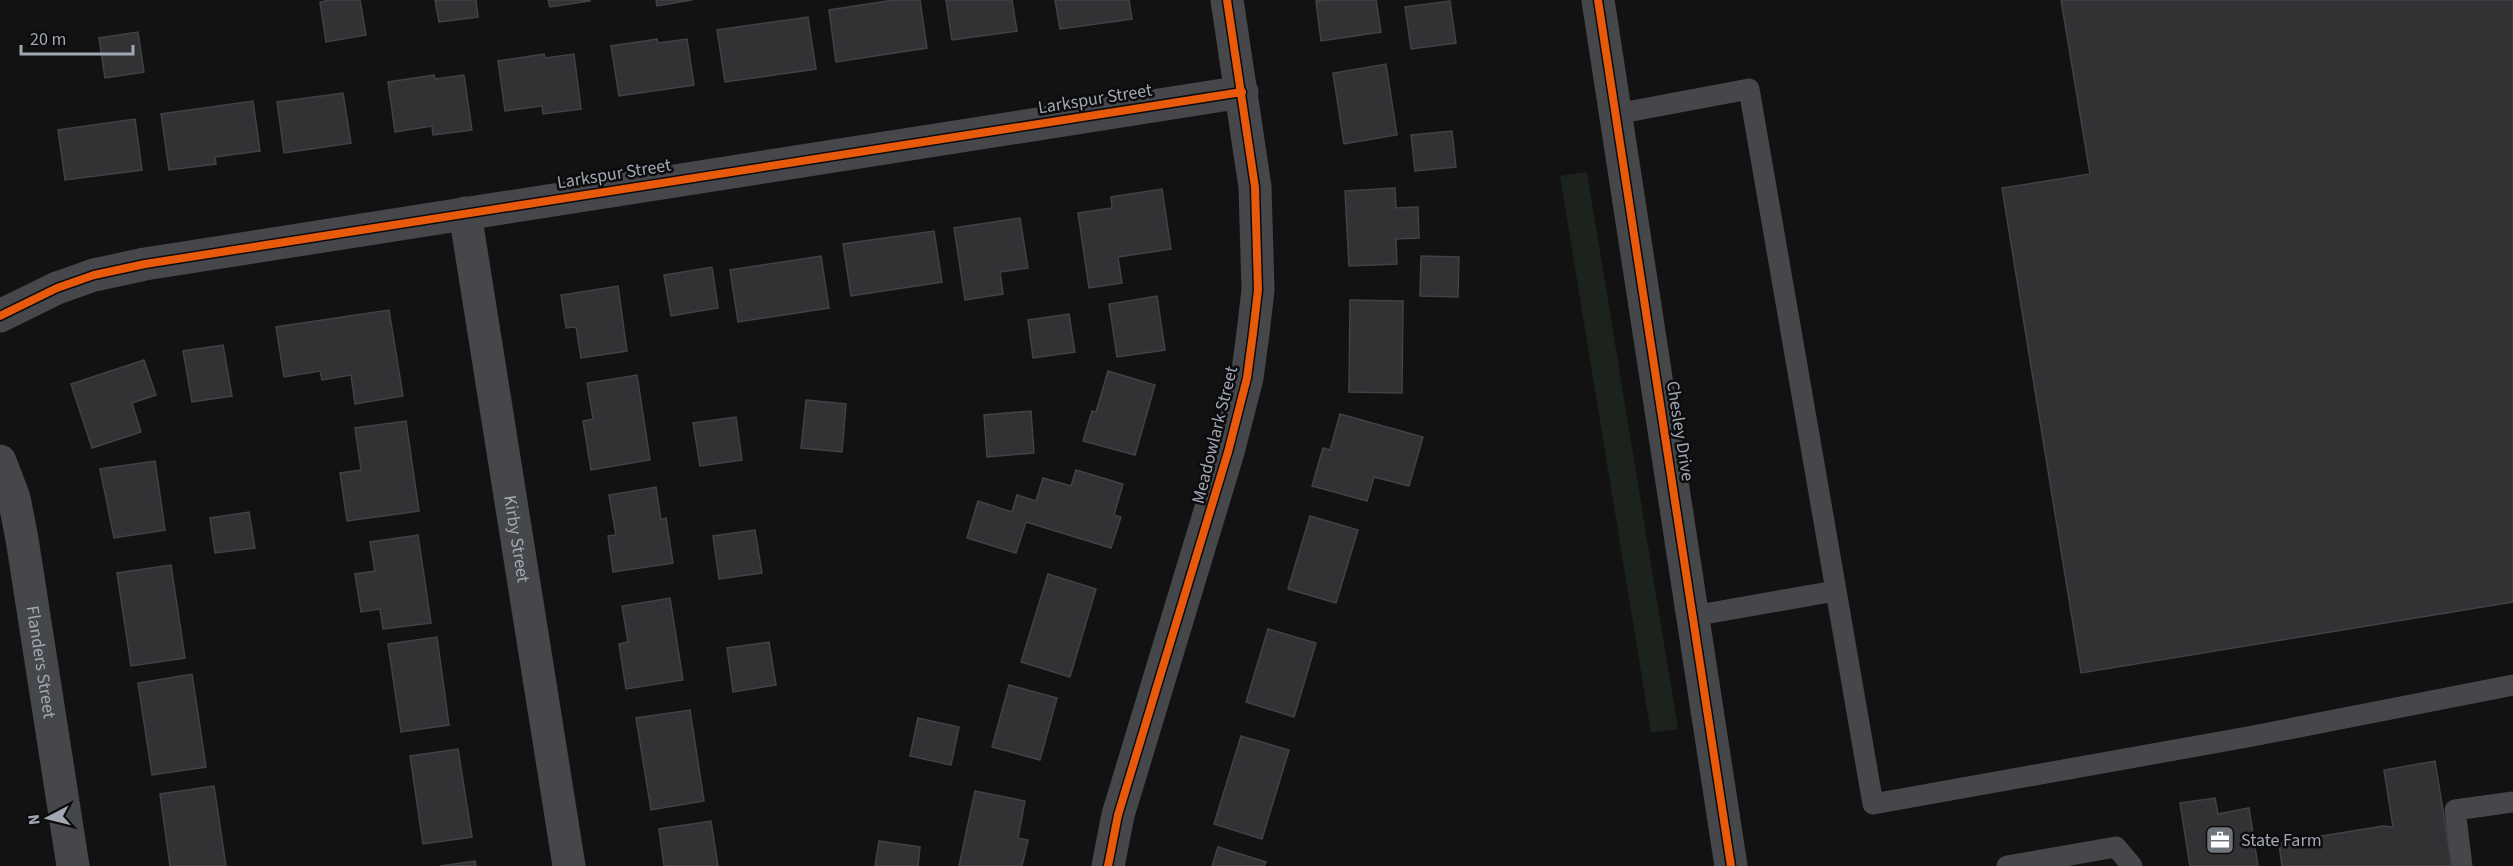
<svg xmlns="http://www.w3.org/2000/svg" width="2513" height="866" font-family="'Source Sans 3',sans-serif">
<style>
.green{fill:#1c221c}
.building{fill:#323235;stroke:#404246;stroke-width:1.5}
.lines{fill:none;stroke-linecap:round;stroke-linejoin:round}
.service{stroke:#46474b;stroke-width:21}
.minor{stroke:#46474b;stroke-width:33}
.cycleway-casing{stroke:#0c0c0e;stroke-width:11}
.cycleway{stroke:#e8590c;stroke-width:8}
.labels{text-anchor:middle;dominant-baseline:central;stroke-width:5;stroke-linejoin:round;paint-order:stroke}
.street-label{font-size:18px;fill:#a2a8b3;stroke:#0c0c0e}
.poi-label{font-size:18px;fill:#a2a8b3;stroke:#0c0c0e;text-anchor:start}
</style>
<rect width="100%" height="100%" fill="#121212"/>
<!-- green -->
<polygon class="green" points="1587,172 1678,729 1651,733 1560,176"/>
<!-- building -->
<g class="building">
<polygon points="330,0 360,0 366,35 326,42 320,2"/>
<polygon points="435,0 476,0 478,17 439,22"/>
<polygon points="548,0 589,0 590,1 550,7"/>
<polygon points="656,0 692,0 657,6"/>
<polygon points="894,0 920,0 927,48 836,62 829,10"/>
<polygon points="946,0 1012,0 1017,31 952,40"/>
<polygon points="1055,0 1129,0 1132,19 1060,29"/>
<polygon points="1327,0 1376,0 1381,32 1321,41 1316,1"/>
<polygon points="2061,0 2513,0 2513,602 2081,673 2002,188 2090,174"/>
<polygon points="1450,1 1456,43 1411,49 1405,7"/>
<polygon points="808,17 816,69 725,82 717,30"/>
<polygon points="138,32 144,72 105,78 99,38"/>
<polygon points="657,39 658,43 687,39 694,85 619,96 611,46"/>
<polygon points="544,54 545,58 574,54 581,109 543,114 542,106 505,111 498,61"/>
<polygon points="1386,64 1397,135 1344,144 1333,73"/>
<polygon points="434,75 435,79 464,75 472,130 433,135 432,126 395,132 388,82"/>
<polygon points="343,93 351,143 284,153 277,102"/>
<polygon points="253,101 260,151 215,157 216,164 169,170 161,114"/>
<polygon points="135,119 142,170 65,180 58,130"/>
<polygon points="1452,131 1456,167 1415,171 1411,135"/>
<polygon points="1395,188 1396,208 1418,207 1419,238 1396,239 1397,264 1349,266 1345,191"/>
<polygon points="1162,189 1171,249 1118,257 1122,283 1089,288 1078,213 1112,208 1111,197"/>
<polygon points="1020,218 1028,268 1000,272 1003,294 965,300 954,228"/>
<polygon points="934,231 942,282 851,296 843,244"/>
<polygon points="821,256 829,308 738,322 730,270"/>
<polygon points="1421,256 1459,257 1458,297 1420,296"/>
<polygon points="712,267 718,308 671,316 664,275"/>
<polygon points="618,286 627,351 581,358 576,327 566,328 561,295"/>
<polygon points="1157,296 1165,350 1117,357 1109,304"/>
<polygon points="1350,300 1403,301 1402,393 1349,392"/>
<polygon points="389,310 403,396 355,404 351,375 322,380 320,371 284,377 276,327"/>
<polygon points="1069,314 1075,352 1033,358 1028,320"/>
<polygon points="223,345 232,396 192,402 183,351"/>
<polygon points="144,360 156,395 132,403 141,432 92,448 71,384"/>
<polygon points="1108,371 1155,385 1135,455 1083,441 1092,411 1096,412"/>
<polygon points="637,375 650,460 591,470 583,421 593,419 587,383"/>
<polygon points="806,400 846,404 842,452 801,448"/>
<polygon points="1031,411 1034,453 987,457 984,415"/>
<polygon points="1340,414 1423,437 1409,486 1374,477 1367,501 1312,486 1323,448 1330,450"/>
<polygon points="736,417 742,460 700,466 693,423"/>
<polygon points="406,421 419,511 347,521 340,473 361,470 355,428"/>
<polygon points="155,461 165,530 114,538 100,469"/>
<polygon points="1076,470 1123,484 1114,515 1121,517 1111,548 1026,522 1016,553 967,538 978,501 1012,512 1017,495 1036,501 1043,478 1071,486"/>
<polygon points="656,487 661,520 666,518 673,563 613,572 608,536 616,535 609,495"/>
<polygon points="249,512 255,548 215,553 210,518"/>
<polygon points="1310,516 1358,530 1336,603 1288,589"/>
<polygon points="755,530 762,573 719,579 713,536"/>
<polygon points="418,535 431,623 383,629 380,609 361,612 355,574 375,571 370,542"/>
<polygon points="171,565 185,658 131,666 117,573"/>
<polygon points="1048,574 1096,589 1070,677 1021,662"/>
<polygon points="670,598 683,680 626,689 619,644 628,642 622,606"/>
<polygon points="1268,629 1316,643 1294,717 1246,702"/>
<polygon points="437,637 449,725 401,732 388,644"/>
<polygon points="769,642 776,685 733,692 727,648"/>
<polygon points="192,674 206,767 152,775 138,683"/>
<polygon points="1009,685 1057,698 1040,760 992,747"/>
<polygon points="690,710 704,801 651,810 636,718"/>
<polygon points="918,718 959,727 951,765 910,756"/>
<polygon points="1241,736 1289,750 1262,839 1214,824"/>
<polygon points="458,749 472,837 423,844 410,756"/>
<polygon points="2435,761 2452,866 2282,866 2279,843 2383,826 2393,827 2384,770"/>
<polygon points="214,786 226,866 170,866 160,794"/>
<polygon points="975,791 1025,801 1018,838 1028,840 1022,866 959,866"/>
<polygon points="2215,798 2218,814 2249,808 2258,866 2190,866 2180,803"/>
<polygon points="711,821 718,866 664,866 659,829"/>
<polygon points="879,841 920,847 918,866 875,866"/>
<polygon points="1218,847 1266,862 1264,866 1212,866"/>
<polygon points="475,861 476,866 440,866"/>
</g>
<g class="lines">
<!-- service -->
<g class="service">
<polyline points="1616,114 1749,89 1873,804 2253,736 2513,685"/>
<polyline points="1693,616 1835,591"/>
<polyline points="2007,866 2116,847 2132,866"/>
<polyline points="2462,866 2455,810 2513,802"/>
</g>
<!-- minor -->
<g class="minor">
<polyline points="1598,0 1731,866"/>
<path id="s1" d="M 465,213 L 569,866"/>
<polyline points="0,316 57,288 94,275 145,264 1242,92"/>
<path id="s2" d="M 0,461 L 14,498 L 22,539 L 73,866"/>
<polyline points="1108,866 1118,815 1228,452 1247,378 1253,333 1258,290 1255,187 1227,0"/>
</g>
<!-- cycleway casing -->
<g class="cycleway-casing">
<g id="cycleway">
<polyline points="1598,0 1731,866"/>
<polyline points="0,316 57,288 94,275 145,264 1242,92"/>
<polyline points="1108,866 1118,815 1228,452 1247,378 1253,333 1258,290 1255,187 1227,0"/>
</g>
</g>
<!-- cycleway -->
<use href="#cycleway" class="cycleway"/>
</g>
<!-- icons -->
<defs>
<g id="office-square" transform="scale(1.5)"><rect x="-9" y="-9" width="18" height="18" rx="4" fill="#70747b" stroke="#0c0c0e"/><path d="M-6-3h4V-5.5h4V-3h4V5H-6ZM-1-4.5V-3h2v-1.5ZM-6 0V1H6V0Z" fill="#fff"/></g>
</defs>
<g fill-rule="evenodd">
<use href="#office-square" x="2220" y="840"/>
</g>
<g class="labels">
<!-- street labels -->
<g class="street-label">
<text transform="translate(1095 99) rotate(-9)">Larkspur Street</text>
<text transform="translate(614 174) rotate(-9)">Larkspur Street</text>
<text transform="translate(1680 431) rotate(81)">Chesley Drive</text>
<text transform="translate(1215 435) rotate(-76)">Meadowlark Street</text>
<text stroke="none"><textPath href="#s1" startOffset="330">Kirby Street</textPath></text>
<text stroke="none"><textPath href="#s2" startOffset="206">Flanders Street</textPath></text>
</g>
<!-- poi labels -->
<g class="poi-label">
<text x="2241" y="840">State Farm</text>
</g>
</g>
<!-- north arrow -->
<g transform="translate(48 818) rotate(263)" stroke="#0c0c0e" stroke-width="4.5" paint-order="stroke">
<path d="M0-4.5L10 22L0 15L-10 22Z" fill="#a2a8b3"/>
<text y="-9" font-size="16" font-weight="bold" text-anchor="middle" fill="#a2a8b3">N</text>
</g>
<!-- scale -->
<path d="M21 45v9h112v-9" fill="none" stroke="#a2a8b3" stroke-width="3"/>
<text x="30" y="45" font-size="18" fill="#a2a8b3" stroke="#0c0c0e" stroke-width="4.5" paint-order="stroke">20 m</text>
</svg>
